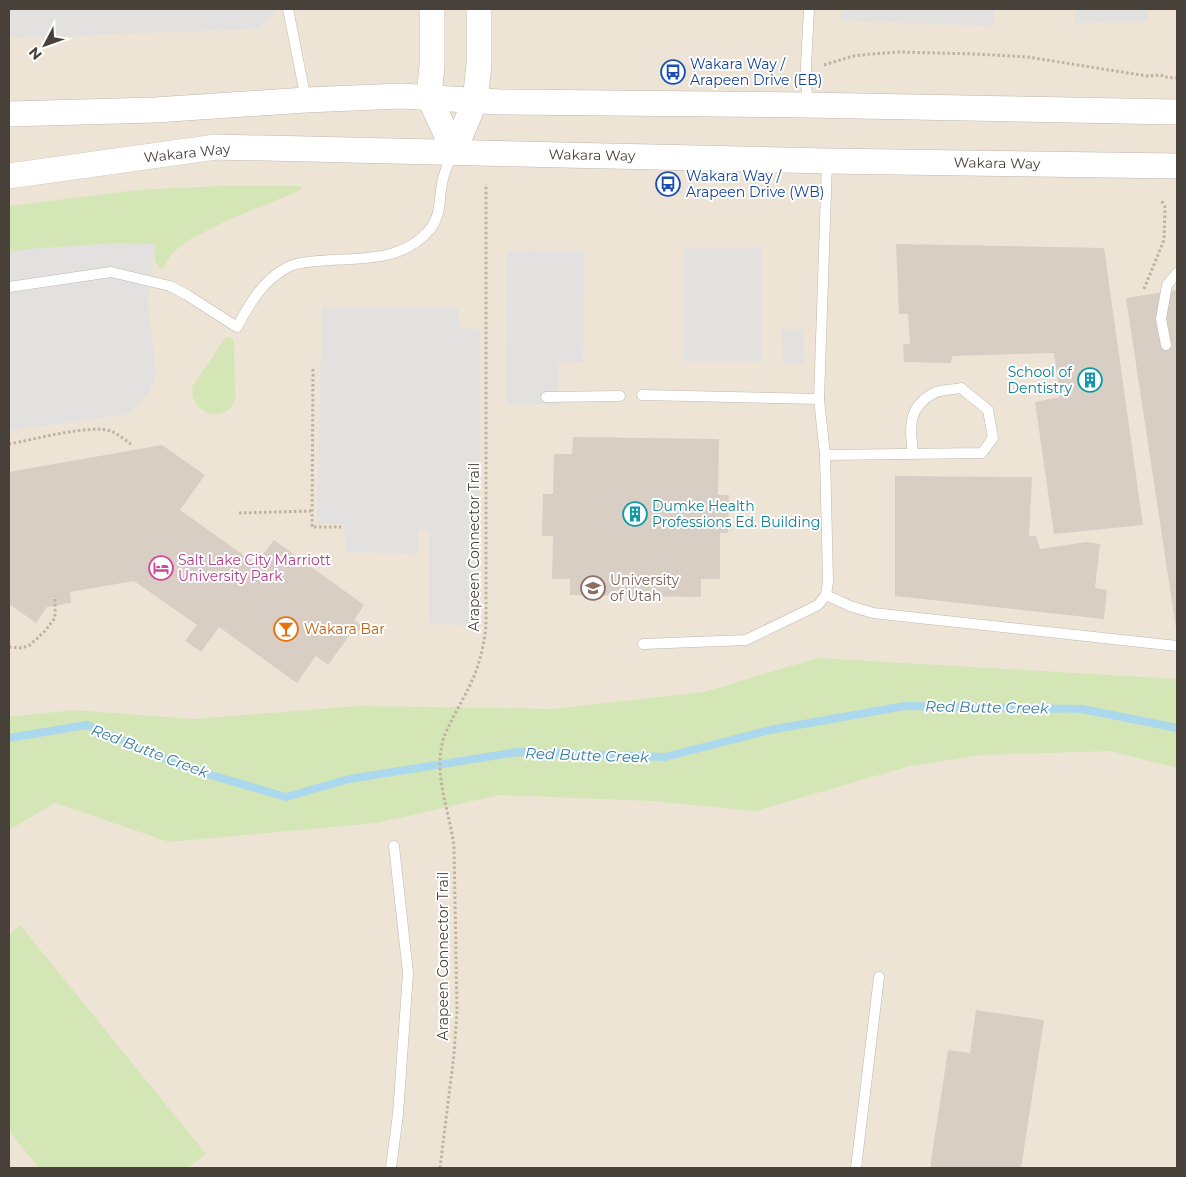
<svg xmlns="http://www.w3.org/2000/svg" width="1186" height="1177" font-family="Montserrat,sans-serif">
<style>
.education{fill:#ede4d6}
.green{fill:#d5e6b6}
.parking{fill:#e3e1df}
.lines{fill:none;stroke-linecap:round;stroke-linejoin:round}
.stream{stroke:#abd8ed;stroke-width:8}
.building{fill:#d8cec4}
.service-casing{stroke:#c0b7ae;stroke-width:11}
.tertiary-casing{stroke:#c0b7ae;stroke-width:26}
.path{stroke:#c1b2a0;stroke-width:3;stroke-dasharray:2.5 2.5;stroke-linecap:butt}
.service{stroke:#fff;stroke-width:10}
.tertiary{stroke:#fff;stroke-width:25}
.labels{text-anchor:middle;dominant-baseline:central;stroke-width:4;stroke-linejoin:round;paint-order:stroke}
.transit-label{font-size:14px;fill:#164399;stroke:#fff;text-anchor:start}
.street-label{font-size:14px;fill:#484139;stroke:#fff}
.culture-label{font-size:14px;fill:#0d838f;stroke:#fff;text-anchor:end}
.hotel-label{font-size:14px;fill:#b23c85;stroke:#fff;text-anchor:start}
.education-label{font-size:14px;fill:#785e54;stroke:#fff;text-anchor:start}
.food-label{font-size:14px;fill:#c56008;stroke:#fff;text-anchor:start}
.water-label{font-size:15px;font-style:italic;fill:#337c9f;stroke:#fff}
</style>
<rect width="100%" height="100%" fill="#f4f1eb"/>
<!-- education -->
<rect class="education" x="9" y="9" width="1168" height="1159"/>
<!-- green -->
<g class="green">
<polygon points="221,186 302,186 300,190 294,193 228,220 189,240 172,253 163,269 160,268 155,262 154,244 9,261 9,206 137,190"/>
<path d="M 226,337 L 230,337 L 233,339 L 234,344 C 234,357 235,370 235,383 C 235,388 236,394 235,399 C 229,423 191,418 192,387 Z"/>
<polygon points="817,658 1177,679 1177,768 1110,751 981,755 910,766 755,811 651,801 500,795 376,823 169,842 55,803 9,830 9,717 74,710 193,719 359,706 554,709 704,692"/>
<polygon points="20,925 206,1154 188,1168 39,1168 9,1131 9,934"/>
</g>
<!-- parking -->
<g class="parking">
<polygon points="9,9 278,9 258,29 9,38"/>
<polygon points="841,9 994,9 994,26 841,21"/>
<polygon points="1075,9 1148,9 1148,22 1075,23"/>
<polygon points="116,243 155,244 148,303 156,374 148,395 128,414 9,431 9,252 30,249"/>
<rect x="684" y="248" width="77" height="113"/>
<polygon points="507,251 585,252 583,362 559,362 558,405 506,404"/>
<polygon points="322,307 458,307 460,328 480,329 480,626 429,623 429,530 419,529 418,554 346,552 344,524 317,524"/>
<polygon points="782,329 803,329 804,364 783,364"/>
</g>
<g class="lines">
<!-- stream -->
<polyline class="stream" points="9,738 87,725 187,768 286,797 349,779 518,752 665,757 770,730 905,706 1082,709 1177,728"/>
</g>
<!-- building -->
<g class="building">
<polygon points="896,244 1104,248 1143,525 1054,534 1035,402 1060,397 1054,353 952,356 951,363 904,362 903,344 910,344 908,314 899,314"/>
<polygon points="1177,290 1177,628 1176,628 1126,298"/>
<polygon points="573,437 719,439 718,495 729,495 728,533 720,533 720,579 701,579 701,597 570,595 570,579 552,579 553,536 542,536 543,494 553,494 554,454 572,454"/>
<polygon points="162,445 205,475 180,510 256,564 274,540 364,605 354,620 362,626 358,632 353,628 350,632 351,633 328,665 316,656 297,683 219,627 201,652 185,641 197,625 134,581 70,592 71,603 47,607 36,623 9,604 9,472"/>
<polygon points="895,476 1032,477 1029,536 1036,536 1040,549 1086,542 1100,544 1095,588 1107,590 1104,619 895,596"/>
<polygon points="976,1010 1044,1020 1021,1168 930,1168 948,1050 970,1053"/>
</g>
<g class="lines">
<!-- service casing -->
<g class="service-casing">
<g id="service">
<polyline points="288,9 306,100"/>
<polyline points="807,105 806,65 809,9"/>
<path d="M 9,287 L 111,272 L 170,286 L 187,295 L 237,327 C 250,303 263,280 288,267 C 297,262 308,262 318,261 C 358,257 402,264 431,228 C 441,214 439,200 442,184 C 443,174 449,162 453,152"/>
<polyline points="1166,345 1161,319 1167,285 1177,273"/>
<polyline points="642,395 819,399"/>
<polyline points="546,397 620,396"/>
<path d="M 825,455 L 982,453 L 993,438 L 988,410 L 961,388 C 953,390 941,389 934,393 C 907,407 910,428 913,454"/>
<polyline points="826,595 850,606 873,613 1177,646"/>
<polyline points="643,644 746,640 818,605 826,595 828,581 825,455 819,399 827,162"/>
<polyline points="391,1168 398,1114 408,973 394,846"/>
<polyline points="856,1168 879,977"/>
</g>
</g>
<!-- tertiary casing -->
<g class="tertiary-casing">
<g id="tertiary">
<polyline points="432,9 432,66 429,97 454,151"/>
<polyline points="9,114 155,110 306,100 401,96 501,102 807,105 1177,112"/>
<polyline points="454,151 475,101 479,65 479,9"/>
<polyline points="9,176 216,147 827,161 1177,166"/>
</g>
</g>
<!-- path -->
<g class="path">
<polyline points="824,65 853,56 871,54 901,52 975,54 1028,57 1147,76 1161,75 1164,77 1177,78"/>
<polyline points="1144,289 1164,240 1165,207 1161,200"/>
<polyline points="313,369 312,527 341,527"/>
<path d="M 9,444 C 32,440 90,424 111,431 C 118,434 125,440 131,444"/>
<polyline points="239,513 311,511"/>
<polyline points="9,647 22,648 30,645 45,631 55,618 55,596"/>
<path d="M 440,1168 L 454,1054 L 457,1011 L 454,847 C 450,811 432,774 444,737 C 451,719 462,702 470,685 C 479,667 484,646 486,626 L 486,184"/>
</g>
<!-- service -->
<use href="#service" class="service"/>
<!-- tertiary -->
<use href="#tertiary" class="tertiary"/>
</g>
<!-- icons -->
<defs>
<g id="bus-ring" transform="scale(1.25)"><circle r="9.5" fill="#fff" stroke="#1a4fb4" stroke-width="1.5"/><path d="M-5-6H5V4H4V6H2V4H-2V6H-4V4H-5ZM-3.5-4V0h7V-4ZM-3.5 1.2v1.5H-2V1.2ZM2 1.2v1.5H3.5V1.2Z" fill="#1a4fb4"/></g>
<g id="building-ring" transform="scale(1.25)"><circle r="9.5" fill="#fff" stroke="#0f9aa8" stroke-width="1.5"/><path d="M-4-6H4V6H1V3H-1V6H-4ZM-2.5-4.3h1.7v1.8h-1.7ZM.8-4.3h1.7v1.8H.8ZM-2.5-1h1.7V.8h-1.7ZM.8-1h1.7V.8H.8Z" fill="#0f9aa8"/></g>
<g id="hotel-ring" transform="scale(1.25)"><circle r="9.5" fill="#fff" stroke="#d1479c" stroke-width="1.5"/><path d="M-6-4.5h1.5V1H6V5H4.5V3h-9V5H-6ZM-4 0a1.8 1.8 0 1 1 3.6 0ZM.5 0V-2.5h3Q6-2.5 6 0Z" fill="#d1479c"/></g>
<g id="university-ring" transform="scale(1.25)"><circle r="9.5" fill="#fff" stroke="#8d6e63" stroke-width="1.5"/><path d="M0-5L7-2L0 1L-7-2ZM-4 1L0 2.5L4 1V4Q0 6-4 4Z" fill="#8d6e63"/></g>
<g id="bar-ring" transform="scale(1.25)"><circle r="9.5" fill="#fff" stroke="#e8710a" stroke-width="1.5"/><path d="M-6-5H6L.8 .8V4.5H3.5V6h-7V4.5H-.8V.8Z" fill="#e8710a"/></g>
</defs>
<g fill-rule="evenodd">
<use href="#bus-ring" x="673" y="72"/>
<use href="#bus-ring" x="668" y="184"/>
<use href="#building-ring" x="1090" y="380"/>
<use href="#building-ring" x="635" y="514"/>
<use href="#hotel-ring" x="161" y="568"/>
<use href="#university-ring" x="593" y="588"/>
<use href="#bar-ring" x="286" y="629"/>
</g>
<g class="labels">
<!-- transit labels -->
<g class="transit-label">
<text x="690" y="64">Wakara Way /<tspan x="690" dy="16">Arapeen Drive (EB)</tspan></text>
<text x="686" y="176">Wakara Way /<tspan x="686" dy="16">Arapeen Drive (WB)</tspan></text>
</g>
<!-- street labels -->
<g class="street-label">
<text transform="translate(187 153) rotate(-6)">Wakara Way</text>
<text transform="translate(592 155) rotate(1)">Wakara Way</text>
<text transform="translate(997 163) rotate(1)">Wakara Way</text>
<text transform="translate(474 547) rotate(-90)">Arapeen Connector Trail</text>
<text transform="translate(443 956) rotate(-90)">Arapeen Connector Trail</text>
</g>
<!-- culture labels -->
<g class="culture-label">
<text x="1072" y="372">School of<tspan x="1072" dy="16">Dentistry</tspan></text>
<text x="652" y="506" text-anchor="start">Dumke Health<tspan x="652" dy="16">Professions Ed. Building</tspan></text>
</g>
<!-- hotel labels -->
<g class="hotel-label">
<text x="178" y="560">Salt Lake City Marriott<tspan x="178" dy="16">University Park</tspan></text>
</g>
<!-- education labels -->
<g class="education-label">
<text x="610" y="580">University<tspan x="610" dy="16">of Utah</tspan></text>
</g>
<!-- food labels -->
<g class="food-label">
<text x="304" y="629">Wakara Bar</text>
</g>
<!-- water labels -->
<g class="water-label">
<text transform="translate(987 707) rotate(1)">Red Butte Creek</text>
<text transform="translate(150 751) rotate(21)">Red Butte Creek</text>
<text transform="translate(587 755) rotate(2)">Red Butte Creek</text>
</g>
</g>
<!-- border -->
<rect width="1186" height="1177" fill="none" stroke="#484139" stroke-width="20"/>
<!-- north arrow -->
<g transform="translate(45 45) rotate(229)" stroke="#ffffff" stroke-width="4" paint-order="stroke">
<path d="M0-4L9 19L0 12L-9 19Z" fill="#484139"/>
<text y="-8" font-size="14" font-weight="bold" text-anchor="middle" fill="#484139">N</text>
</g>
</svg>
